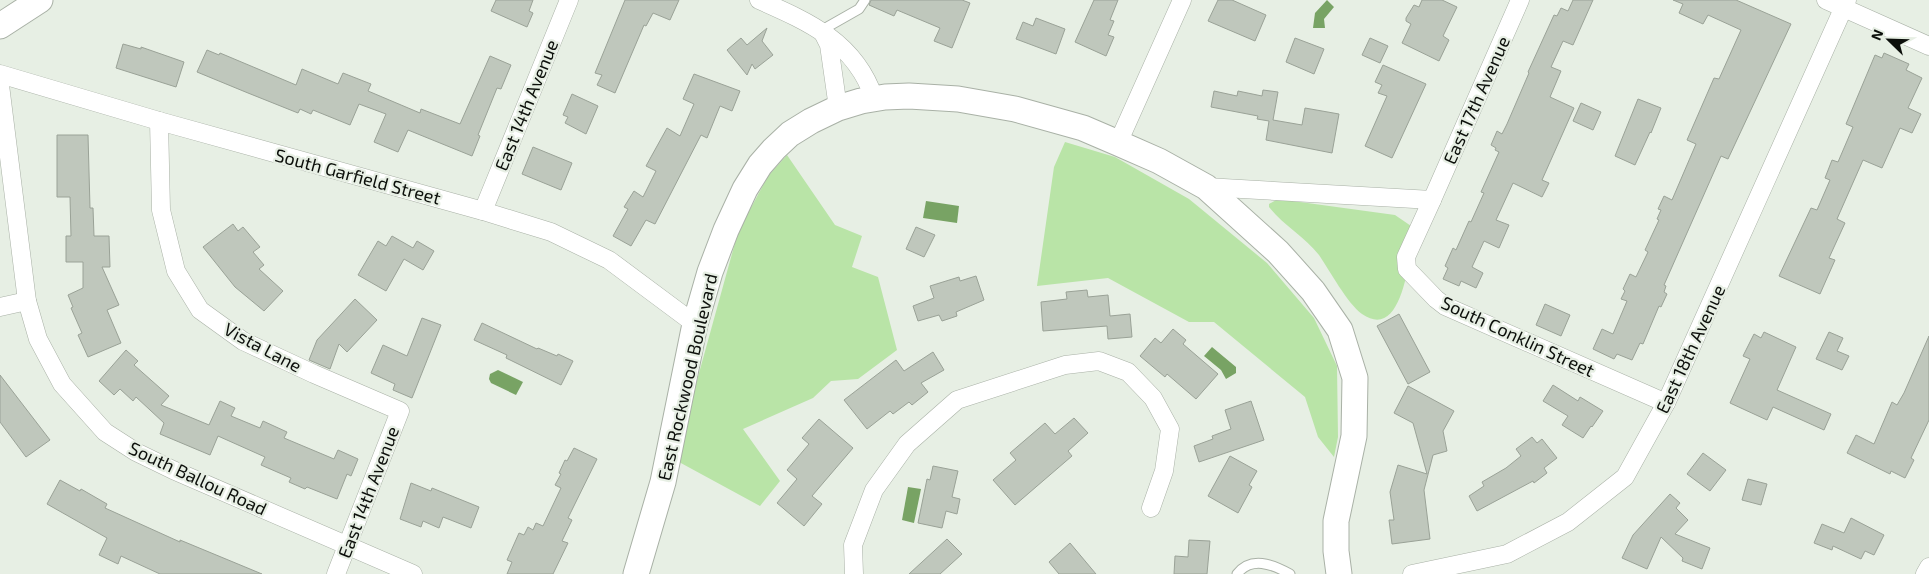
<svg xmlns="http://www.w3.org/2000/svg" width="1929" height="574" font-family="'Exo 2',sans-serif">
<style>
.green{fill:#b9e4a7}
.water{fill:#78a364}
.building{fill:#bfc7bc;stroke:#9aa297}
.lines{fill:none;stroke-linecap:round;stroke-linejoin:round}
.lane-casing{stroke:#a9b1a6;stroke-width:11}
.street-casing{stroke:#a9b1a6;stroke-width:19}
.secondary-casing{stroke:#a9b1a6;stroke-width:27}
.lane{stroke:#fff;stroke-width:9}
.street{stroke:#fff;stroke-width:18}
.secondary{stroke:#fff;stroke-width:25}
.labels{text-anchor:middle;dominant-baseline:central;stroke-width:4.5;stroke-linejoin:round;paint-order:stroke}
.street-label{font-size:18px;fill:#0c0f0b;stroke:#e7efe4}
</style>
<rect width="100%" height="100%" fill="#e7efe4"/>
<!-- green -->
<g class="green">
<polygon points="1065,142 1115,157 1189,199 1267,263 1314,318 1337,366 1338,437 1334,457 1318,437 1305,397 1214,322 1189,322 1108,278 1037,286 1054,167"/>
<polygon points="787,155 835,225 862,236 852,267 878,277 897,350 858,379 831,381 813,398 743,429 780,481 760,506 679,462 696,384 738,232 768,176"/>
<path d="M 1278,199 L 1395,215 L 1414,228 C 1410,252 1404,343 1362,314 C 1347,303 1330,271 1319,255 C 1305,237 1283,225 1269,207 L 1269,204 Z"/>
</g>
<!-- water -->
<g class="water">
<polygon points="1327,0 1334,7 1324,19 1325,28 1313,28 1315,13"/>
<polygon points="926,201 959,206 957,223 923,218"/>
<polygon points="1212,347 1236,367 1236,373 1226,379 1221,370 1204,356"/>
<polygon points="498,370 523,382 516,395 491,383 489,379 490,374"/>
<polygon points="908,487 921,489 914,523 902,520"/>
</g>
<!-- building -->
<g class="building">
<polygon points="496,0 533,0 529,11 533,13 527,27 491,11"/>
<polygon points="625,0 679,0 670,20 653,13 646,26 644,25 615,93 597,85 602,75 595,73"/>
<polygon points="871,0 962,0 970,3 952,48 934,41 940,28 897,10 894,16 869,5"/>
<polygon points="1094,0 1118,0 1110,20 1114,21 1108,35 1114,37 1106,56 1075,42"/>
<polygon points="1218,0 1232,0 1266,15 1255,41 1208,21"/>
<polygon points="1422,0 1442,0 1457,7 1443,36 1449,40 1439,61 1402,43 1411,24 1406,21 1406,18 1414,5 1419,7"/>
<polygon points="1573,0 1593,0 1573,45 1563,41 1551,67 1561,71 1550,97 1574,108 1542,180 1549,183 1542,197 1513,183 1496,220 1509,225 1499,248 1484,241 1472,267 1483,273 1476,288 1461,281 1459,286 1443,279 1448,268 1445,266 1453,248 1456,250 1469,221 1471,222 1484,193 1481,192 1499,152 1495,150 1496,148 1491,145 1497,131 1502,134 1507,124 1529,73 1528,72 1554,15 1557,16 1561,8 1568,11"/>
<polygon points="1673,0 1736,0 1791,24 1728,159 1721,156 1664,285 1666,286 1664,292 1667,294 1661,307 1659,306 1643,344 1640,343 1632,360 1617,354 1614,359 1593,349 1602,329 1613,334 1627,301 1621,299 1625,291 1623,289 1630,274 1636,277 1648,252 1645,250 1659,220 1657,219 1661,210 1658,209 1664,196 1672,200 1696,144 1687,140 1714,78 1719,79 1741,30 1708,15 1703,24 1679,13 1683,4"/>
<polygon points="1036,18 1065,29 1056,54 1016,39 1023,22 1033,26"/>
<polygon points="767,28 762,41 773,55 755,69 752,64 747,75 727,50 741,38 747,45"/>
<polygon points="1295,38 1324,49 1314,74 1286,62"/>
<polygon points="1370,38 1388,46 1380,63 1362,55"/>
<polygon points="123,44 141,49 141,47 184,62 176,87 116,68"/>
<polygon points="207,50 219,55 220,53 296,85 302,69 338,84 343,73 371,84 368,91 420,113 421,109 460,124 490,56 511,65 501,89 497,88 478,135 480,136 472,156 408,130 398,152 374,142 386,114 359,104 350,125 313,110 311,114 300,109 298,113 248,93 197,72"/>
<polygon points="1884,53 1909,64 1906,70 1922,78 1908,108 1921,114 1912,133 1900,128 1882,168 1863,160 1837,219 1845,223 1829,258 1835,260 1820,294 1779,276 1811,208 1817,210 1830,180 1825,178 1832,160 1838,162 1853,127 1846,124 1875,55 1882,58"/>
<polygon points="1383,65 1426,84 1392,158 1365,146 1387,96 1378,93 1382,85 1375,82"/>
<polygon points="694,74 740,91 732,111 720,106 707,138 701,135 655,224 646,220 631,246 613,236 628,209 624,207 634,191 643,197 656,171 646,166 667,128 680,136 694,104 683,99"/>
<polygon points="1263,90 1278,92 1273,120 1302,125 1305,108 1339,114 1332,153 1266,140 1269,121 1257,119 1258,116 1211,107 1214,91 1237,96 1238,91 1262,96"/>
<polygon points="572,94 598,106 586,134 565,123 568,117 563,115"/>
<polygon points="1638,99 1661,108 1651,133 1650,132 1635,165 1615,156"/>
<polygon points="1581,103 1601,112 1593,130 1573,121"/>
<polygon points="57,135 88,135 90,208 93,208 94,236 109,236 110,267 102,267 119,305 107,310 121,343 88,357 78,335 82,333 71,308 73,307 68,295 83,288 83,262 66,262 66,236 71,236 70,197 57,197"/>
<polygon points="533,147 572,163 561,190 522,174"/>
<polygon points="233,224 238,231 243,227 260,247 253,252 264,265 259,269 283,291 264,311 235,287 203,247"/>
<polygon points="916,227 935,235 924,257 906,249"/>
<polygon points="392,236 413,248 417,241 434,251 423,270 404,259 386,291 358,275 378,241 386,246"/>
<polygon points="976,276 984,300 956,312 957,316 942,321 939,315 918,321 913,306 934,298 930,286 959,277 960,281"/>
<polygon points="1087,290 1088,297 1108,295 1110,316 1130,314 1132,337 1108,339 1107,326 1043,331 1041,302 1067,299 1066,292"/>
<polygon points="355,299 377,320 347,352 339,344 330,369 309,360 317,340"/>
<polygon points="1545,304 1570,315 1561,336 1536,325"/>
<polygon points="1399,314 1430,372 1408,384 1377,326"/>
<polygon points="422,318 441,325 412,398 393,390 395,384 371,373 383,345 407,356"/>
<polygon points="482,323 537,349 538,348 557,356 558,354 573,361 561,385 506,358 507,355 474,340"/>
<polygon points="1173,329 1186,340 1183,344 1218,374 1196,399 1167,374 1165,377 1140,356 1155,338 1161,343"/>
<polygon points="1764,332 1796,347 1777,390 1831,414 1824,430 1773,407 1767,420 1730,403 1750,359 1743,356 1754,334 1761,338"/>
<polygon points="1829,332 1843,338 1837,351 1849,356 1842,370 1816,359"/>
<polygon points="1929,336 1929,420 1911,458 1914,460 1905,478 1891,471 1890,474 1847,453 1856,435 1874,444 1892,402 1897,405 1904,393"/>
<polygon points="126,350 138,361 134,365 169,396 161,405 209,425 220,401 235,408 231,416 260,428 263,421 287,432 284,438 334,459 338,450 358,459 351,476 347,474 337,499 307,487 305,489 289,482 291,478 261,465 265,457 218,436 210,455 160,434 164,423 136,397 133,401 120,389 114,395 99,381"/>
<polygon points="933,352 944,370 921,383 928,392 912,405 909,402 893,414 890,411 867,429 844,400 896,360 904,371"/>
<polygon points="0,375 50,440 26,457 0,422"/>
<polygon points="1553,385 1578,401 1580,397 1603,411 1592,427 1591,426 1583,438 1562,425 1568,416 1543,401"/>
<polygon points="1408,386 1454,411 1443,431 1447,451 1433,455 1424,490 1430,539 1392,544 1389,520 1394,520 1390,492 1398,465 1427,474 1413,423 1394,413"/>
<polygon points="1251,401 1264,440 1199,462 1194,446 1213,439 1212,436 1231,429 1225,410"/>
<polygon points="1074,418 1088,433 1068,451 1072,456 1015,505 993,480 1016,460 1010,453 1045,423 1055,434"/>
<polygon points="819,419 853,448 812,496 822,504 804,526 777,503 797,479 787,470 809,444 802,438"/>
<polygon points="1532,437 1537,443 1542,439 1557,458 1544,468 1547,473 1534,483 1533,481 1477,511 1469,496 1484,486 1482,482 1506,468 1521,456 1516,449"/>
<polygon points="574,448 597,459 568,518 572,520 562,541 568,543 553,574 507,574 512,562 507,560 519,533 524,535 528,527 533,530 536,523 543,526 561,488 555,485 561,474 559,473 565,460 567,461"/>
<polygon points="1703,453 1726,470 1710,491 1687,474"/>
<polygon points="1230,456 1257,471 1249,485 1252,487 1238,513 1208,496"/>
<polygon points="933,466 958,471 952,497 960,499 957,514 946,511 942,528 918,523 927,479 930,480"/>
<polygon points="1748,479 1767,484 1761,505 1742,500"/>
<polygon points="60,480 80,491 81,489 107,504 105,508 180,542 180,540 262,574 160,574 121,556 118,564 99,555 107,538 47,504"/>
<polygon points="411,483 431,491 432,488 479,507 471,528 443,517 439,528 423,521 421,527 400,519"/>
<polygon points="1670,494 1680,503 1676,508 1688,520 1675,534 1710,548 1702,569 1682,561 1683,558 1661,537 1647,569 1622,558 1633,535"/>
<polygon points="1851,518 1884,535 1874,555 1865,551 1861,559 1833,546 1832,550 1814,543 1822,524 1844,533"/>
<polygon points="947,539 962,554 940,574 909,574"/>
<polygon points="1189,540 1210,541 1207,574 1174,574 1175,556 1188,557"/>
<polygon points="1070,543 1096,574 1059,574 1049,562"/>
</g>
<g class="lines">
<!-- lane casing -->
<g class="lane-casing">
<g id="lane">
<polyline points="822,30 859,9 865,0"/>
<path d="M 1237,574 C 1251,556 1272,564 1290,574"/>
</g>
</g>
<!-- street casing -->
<g class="street-casing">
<g id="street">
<path d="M 759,0 C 809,22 855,42 874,98"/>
<polyline points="1826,0 1929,46"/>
<polyline points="823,33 829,45 838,108"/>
<polyline points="0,74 159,121 483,211 551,232 609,260 695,324"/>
<polyline points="0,85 27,301 38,339 62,384 105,432 136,452 173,470 413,574"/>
<polyline points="159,121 161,210 176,271 200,310 243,341 314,374 400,411 336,574"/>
<polyline points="1118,143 1182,0"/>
<polyline points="1206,187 1432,200 1406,257 1407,269 1436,299 1445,306 1666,403"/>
<polyline points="1432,200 1520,0"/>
<polyline points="483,211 569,0"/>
<polyline points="0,307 27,301"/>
<polyline points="854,574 853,545 874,490 907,444 957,400 1065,365 1099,361 1128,372 1153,398 1170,429 1164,471 1151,508"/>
<polyline points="1412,574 1507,554 1568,522 1625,477 1666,403 1847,0"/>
<polyline points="1925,574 1929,567"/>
</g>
</g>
<!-- secondary casing -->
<g class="secondary-casing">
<g id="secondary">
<polyline points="0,26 40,0"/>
<polyline points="636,574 663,482 695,324 710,272 726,230 745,189 760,165 774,149 790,134 811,121 838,108 861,101 885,97 909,96 958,99 1015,109 1083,128 1118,143 1159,161 1206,187 1278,252 1313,291 1340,330 1355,378 1354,436 1336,521 1336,551 1339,574"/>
</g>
</g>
<!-- lane -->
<use href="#lane" class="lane"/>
<!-- street -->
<use href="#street" class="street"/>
<!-- secondary -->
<use href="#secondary" class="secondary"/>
</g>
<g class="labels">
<!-- street labels -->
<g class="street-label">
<text transform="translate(1476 100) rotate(-66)">East 17th Avenue</text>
<text transform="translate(526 105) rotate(-68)">East 14th Avenue</text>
<text transform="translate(358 176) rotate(15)">South Garfield Street</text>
<text transform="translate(1518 336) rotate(25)">South Conklin Street</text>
<text transform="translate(263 347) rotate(28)">Vista Lane</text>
<text transform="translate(1690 349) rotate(-65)">East 18th Avenue</text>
<text transform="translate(687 377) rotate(-77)">East Rockwood Boulevard</text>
<text transform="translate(198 478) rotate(25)">South Ballou Road</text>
<text transform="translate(368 492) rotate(-69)">East 14th Avenue</text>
</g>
</g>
<!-- north arrow -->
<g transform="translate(1889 40) rotate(293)" stroke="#e7efe4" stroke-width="4" paint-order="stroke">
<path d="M0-4L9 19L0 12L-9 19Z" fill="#0c0f0b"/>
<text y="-8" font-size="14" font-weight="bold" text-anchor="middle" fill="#0c0f0b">N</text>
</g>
</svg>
